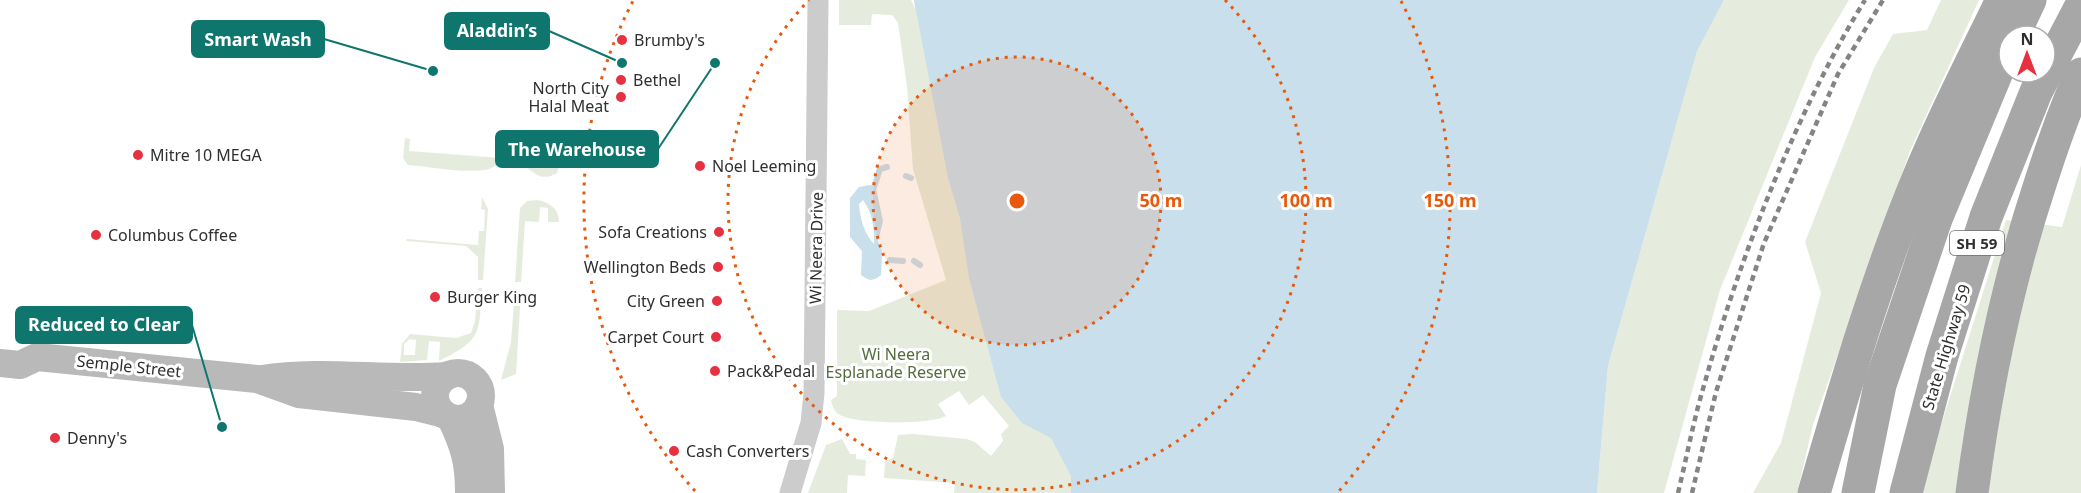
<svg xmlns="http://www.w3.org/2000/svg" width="2081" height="493" font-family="'Noto Sans',sans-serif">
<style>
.green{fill:#e6ecdd;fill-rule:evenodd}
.water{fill:#c9dfec;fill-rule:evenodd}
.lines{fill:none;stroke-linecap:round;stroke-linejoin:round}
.stream{stroke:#c9dfec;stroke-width:6}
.minor{stroke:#ccc;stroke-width:21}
.secondary{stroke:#b9b9b9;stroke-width:28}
.primary{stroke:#a7a7a7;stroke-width:33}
.rail{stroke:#848484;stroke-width:4.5;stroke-dasharray:6 4.5;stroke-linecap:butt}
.ring{fill:none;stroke:#e8590c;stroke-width:3;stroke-dasharray:3 6}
.poi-dot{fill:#e63240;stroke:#fff;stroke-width:2}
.labels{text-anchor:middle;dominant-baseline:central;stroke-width:6;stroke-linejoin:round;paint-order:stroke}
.shield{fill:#fff;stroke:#6d6d6d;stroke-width:1.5}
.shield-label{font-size:15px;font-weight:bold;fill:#2f2f2f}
.poi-label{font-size:16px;fill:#2f2f2f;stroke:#fff;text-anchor:start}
.street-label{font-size:16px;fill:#2f2f2f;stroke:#fff}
.park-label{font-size:16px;fill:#536c3c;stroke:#fff}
.centre{fill:#e8590c;stroke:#fff;stroke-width:3}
.ring-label{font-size:18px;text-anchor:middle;font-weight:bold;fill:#e8590c;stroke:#fff;stroke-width:6;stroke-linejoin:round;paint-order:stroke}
.leader{fill:none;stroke:#0f766e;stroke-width:2}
.callout-dot{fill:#0f766e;stroke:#fff;stroke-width:2}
.callout{fill:#0f766e;stroke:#0f766e;stroke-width:2}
.callout-label{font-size:18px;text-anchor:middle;font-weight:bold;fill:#fff}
</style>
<rect width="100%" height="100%" fill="#fff"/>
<!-- green -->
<g class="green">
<path d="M 839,0 L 911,0 L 915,8 L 914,0 L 1303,0 L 1428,493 L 954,493 L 955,483 L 884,478 L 885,461 L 893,458 L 898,435 L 913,434 L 967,439 L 975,442 L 991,456 L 1003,441 L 1001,434 L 1009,426 L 983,395 L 969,405 L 959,391 L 938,404 L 946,416 C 931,425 855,424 840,415 C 834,412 832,406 831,400 L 837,396 L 837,310 L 869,311 L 946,280 L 913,169 L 907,87 L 898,23 L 892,15 L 872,14 L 871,25 L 839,25 Z"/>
<polygon points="1724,0 1849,0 1815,57 1720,290 1664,493 1597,493 1608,366 1697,50"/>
<polygon points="1941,0 1979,0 1910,151 1813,425 1797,493 1753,493 1781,443 1821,293 1805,242 1874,68 1893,34 1927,30"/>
<path d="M 405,138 L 410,139 L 409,151 L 553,162 L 554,149 L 558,149 L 563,157 L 557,173 C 535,186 530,162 511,161 C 501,160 494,169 484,170 C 460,173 432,167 408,165 L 403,158 Z"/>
<polygon points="2081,165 2081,493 1923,493 1928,466 2006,220 2062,227"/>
<polygon points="482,197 488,209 483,280 478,280 478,257 466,246 406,241 407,239 478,245 479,231 484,231 485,210 481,209"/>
<path d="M 537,200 C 550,202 559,209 559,222 L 548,222 L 548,208 L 540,207 L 539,222 L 525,221 L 521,282 L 515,282 L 520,208 L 527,201 Z"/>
<path d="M 478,288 L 482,288 C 479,334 482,340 439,361 L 440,342 L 429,341 L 427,360 L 400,362 L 402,344 L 410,334 L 456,338 L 471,333 L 475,321 ZM 410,339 L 416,340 L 415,355 L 404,355 L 404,344 Z"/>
<polygon points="515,290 521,291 516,374 501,380 511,342"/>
<polygon points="842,439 850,454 856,454 856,459 866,460 865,476 848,475 847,493 808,493 826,445"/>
</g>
<!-- water -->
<g class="water">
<polygon points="914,0 1724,0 1697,51 1608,366 1597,493 1071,493 1071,476 1051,438 1022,423 1001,397 969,278 960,218 948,178"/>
<path d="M 870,185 L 876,188 L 883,221 L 878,241 L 882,251 L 881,275 C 872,282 869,281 861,275 L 862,251 L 850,237 L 850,198 L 859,187 ZM 863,200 C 872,211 875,230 874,244 C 864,233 860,219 859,204 Z"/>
</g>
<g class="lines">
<!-- stream -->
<g class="stream">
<polyline points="906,176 911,178"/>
<polyline points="874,187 880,169 887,167"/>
<polyline points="890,260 903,261"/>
<polyline points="914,261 920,265"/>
</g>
<!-- minor -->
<polyline class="minor" points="790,493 811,423 814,393 818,0"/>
<!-- secondary -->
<g class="secondary">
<polyline points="0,363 20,365 37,357 257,379 299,394 416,407 444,414"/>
<circle cx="458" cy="396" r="23"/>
<path d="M 262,379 C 324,369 384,381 447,376"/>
<polyline points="479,405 490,449 491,493"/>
<path d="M 451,418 C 464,446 469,461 469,493"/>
</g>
<!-- primary -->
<g class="primary">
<polyline points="2013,36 2030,0"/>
<path d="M 1814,493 C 1846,383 1878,274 1922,169 C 1946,111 1975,56 2002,0"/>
<polyline points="1858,493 1880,385 1936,219 2009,43"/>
<polyline points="1906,493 1942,356 1986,217 2036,92 2081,6"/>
<path d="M 1972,493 C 1986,386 2007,283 2041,181 C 2053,144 2065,108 2081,74"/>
</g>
<!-- rail -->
<g class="rail">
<path d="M 1678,493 C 1687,456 1694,418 1705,382 C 1740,257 1797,110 1865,0"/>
<polyline points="1692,493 1716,392 1764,243 1838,74 1883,0"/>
</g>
</g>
<!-- distance rings -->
<circle cx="1017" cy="201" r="144" fill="#e8590c" fill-opacity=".12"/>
<g class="ring">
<circle cx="1017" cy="201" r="144"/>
<path d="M1225 0A289 289 0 1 1 809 0"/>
<path d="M695 491A433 433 0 0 1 633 1M1401 1A433 433 0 0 1 1339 491"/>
</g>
<!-- markers -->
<g class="poi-dot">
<circle cx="622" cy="40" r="6"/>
<circle cx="621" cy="80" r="6"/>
<circle cx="621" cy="97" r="6"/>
<circle cx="138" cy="155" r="6"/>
<circle cx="700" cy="166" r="6"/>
<circle cx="719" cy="232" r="6"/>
<circle cx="96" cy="235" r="6"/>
<circle cx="718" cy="267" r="6"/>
<circle cx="435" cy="297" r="6"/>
<circle cx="717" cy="301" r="6"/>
<circle cx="716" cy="337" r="6"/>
<circle cx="715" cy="371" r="6"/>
<circle cx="55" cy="438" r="6"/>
<circle cx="674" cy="451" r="6"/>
</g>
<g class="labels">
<!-- shield labels -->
<rect class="shield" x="1950" y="231" width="54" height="24" rx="4.5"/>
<g class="shield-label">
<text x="1977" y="243">SH 59</text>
</g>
<!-- poi labels -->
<g class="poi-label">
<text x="634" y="40">Brumby's</text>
<text x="633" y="80">Bethel</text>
<text x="609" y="88" text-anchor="end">North City<tspan x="609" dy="18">Halal Meat</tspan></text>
<text x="150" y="155">Mitre 10 MEGA</text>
<text x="712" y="166">Noel Leeming</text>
<text x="707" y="232" text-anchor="end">Sofa Creations</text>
<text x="108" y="235">Columbus Coffee</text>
<text x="706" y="267" text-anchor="end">Wellington Beds</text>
<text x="447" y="297">Burger King</text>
<text x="705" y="301" text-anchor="end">City Green</text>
<text x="704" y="337" text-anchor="end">Carpet Court</text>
<text x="727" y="371">Pack&amp;Pedal</text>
<text x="67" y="438">Denny's</text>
<text x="686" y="451">Cash Converters</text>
</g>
<!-- street labels -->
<g class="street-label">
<text transform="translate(816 248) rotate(-89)">Wi Neera Drive</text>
<text transform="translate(1946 347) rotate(-73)">State Highway 59</text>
<text transform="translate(129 366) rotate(6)">Semple Street</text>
</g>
<!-- park labels -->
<g class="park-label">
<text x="896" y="354">Wi Neera<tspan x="896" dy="18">Esplanade Reserve</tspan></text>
</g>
</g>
<circle cx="1017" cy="201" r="9" class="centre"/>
<g class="ring-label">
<text x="1161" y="207">50 m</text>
<text x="1306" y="207">100 m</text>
<text x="1450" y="207">150 m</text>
</g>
<!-- callouts -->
<path class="leader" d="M622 63L549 31M433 71L324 39M715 63L658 149M222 427L192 325"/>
<g class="callout-dot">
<circle cx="622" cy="63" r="6"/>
<circle cx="433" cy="71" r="6"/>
<circle cx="715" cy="63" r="6"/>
<circle cx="222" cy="427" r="6"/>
</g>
<g class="callout">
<rect x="445" y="13" width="104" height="36" rx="6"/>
<rect x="192" y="21" width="132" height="36" rx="6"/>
<rect x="496" y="131" width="162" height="36" rx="6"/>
<rect x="16" y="307" width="176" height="36" rx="6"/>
</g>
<g class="callout-label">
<text x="497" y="37">Aladdin’s</text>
<text x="258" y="46">Smart Wash</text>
<text x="577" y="156">The Warehouse</text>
<text x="104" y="331">Reduced to Clear</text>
</g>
<!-- north arrow -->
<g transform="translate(2027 54)"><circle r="28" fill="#ffffff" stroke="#acacac" stroke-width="1.5"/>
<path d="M0-4.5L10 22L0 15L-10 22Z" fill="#e63240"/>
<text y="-9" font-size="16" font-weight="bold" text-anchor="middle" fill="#2f2f2f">N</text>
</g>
</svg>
